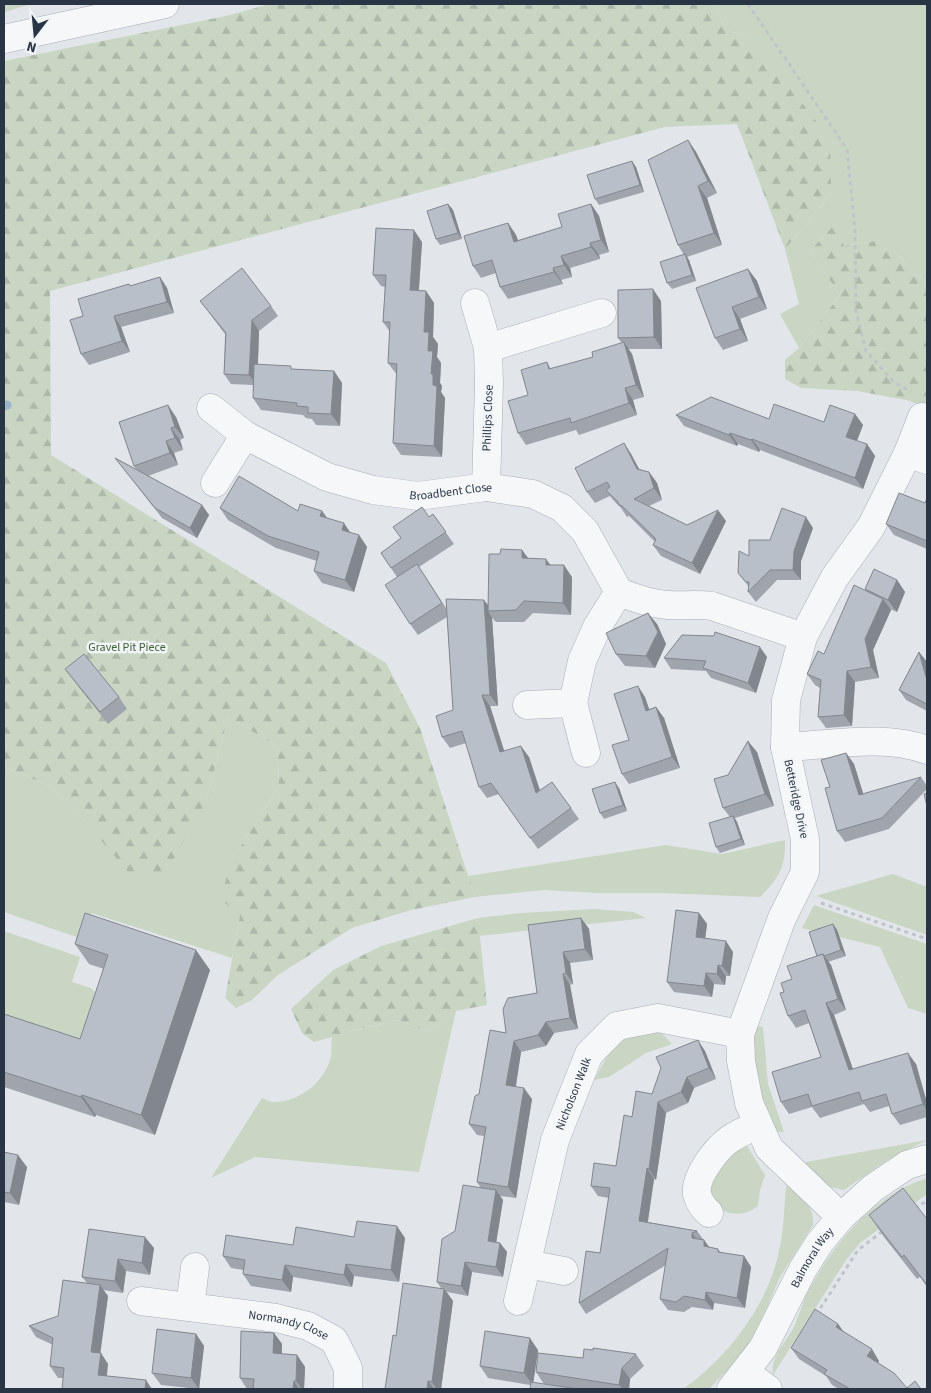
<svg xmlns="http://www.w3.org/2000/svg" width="931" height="1393" font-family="'Source Sans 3',sans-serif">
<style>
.grass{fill:#c8d6c3}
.forest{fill:url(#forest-firs)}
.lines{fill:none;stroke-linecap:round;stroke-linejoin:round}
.stream{stroke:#9cb5cd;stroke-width:9}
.minor-casing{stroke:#a7adb6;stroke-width:29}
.path{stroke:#c0c4ca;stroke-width:3;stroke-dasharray:4 4;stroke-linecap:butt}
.minor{stroke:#f5f7f9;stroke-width:28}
.wall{fill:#9fa4ad}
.shaded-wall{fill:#82868d}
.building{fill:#b9bfc9;stroke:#82868d}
.labels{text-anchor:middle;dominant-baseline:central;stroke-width:5;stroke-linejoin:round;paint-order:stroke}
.street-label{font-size:12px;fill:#293444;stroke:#f2f5f8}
.park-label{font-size:12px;fill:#3f6136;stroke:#f2f5f8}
</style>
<defs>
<pattern id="forest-firs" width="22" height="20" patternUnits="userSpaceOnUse" patternTransform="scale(1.25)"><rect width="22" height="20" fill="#c8d6c3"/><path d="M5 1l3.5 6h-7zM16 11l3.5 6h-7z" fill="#acb8a9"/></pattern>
</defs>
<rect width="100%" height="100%" fill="#e2e6eb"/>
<!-- grass -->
<g class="grass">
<polygon points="4,4 32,4 4,12"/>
<polygon points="715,4 927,4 927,283 882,240 843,246 834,225 810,251 840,295 799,348 780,314 799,304 785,249 831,194 751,37 725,30"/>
<polygon points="228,717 277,746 279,786 232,860 240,914 232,958 91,913 82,939 4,912 4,767 47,785 84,820 206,802"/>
<path d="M 785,840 C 786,867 779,878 760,897 L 661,893 L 596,893 L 544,890 L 475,897 L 468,876 L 666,845 L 722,854 Z"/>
<polygon points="893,874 927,887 927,935 816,896"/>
<polygon points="814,905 927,944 927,1014 908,1008 880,947 802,928"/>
<polygon points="594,909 633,912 646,918 479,936 478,918 521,913"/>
<polygon points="4,931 80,957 72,982 91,988 104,1003 87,1046 4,1020"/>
<path d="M 456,1011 L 419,1172 L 255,1157 L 211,1178 L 262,1098 C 265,1099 270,1102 273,1102 C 299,1103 326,1081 331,1056 C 332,1050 331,1043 332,1036 L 398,1020 L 429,1032 Z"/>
<polygon points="756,1026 763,1027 768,1084 784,1132 773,1132 757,1096 753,1044"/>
<polygon points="656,1027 672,1044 646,1053 609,1077 594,1080 611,1049 623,1036"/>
<polygon points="927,1140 889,1159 844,1190 825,1186 803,1168 806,1162"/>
<path d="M 744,1141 L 765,1175 L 760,1190 L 758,1206 C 754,1209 749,1212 744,1213 C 731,1216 712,1209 708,1195 C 707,1190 708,1181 708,1176 Z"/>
<path d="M 927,1178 L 927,1194 L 860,1243 L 846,1260 L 773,1375 C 770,1357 786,1342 794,1327 C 800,1314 803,1300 810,1288 C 831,1250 858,1215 896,1192 C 905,1186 917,1182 927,1178 Z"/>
<path d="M 786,1186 L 790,1187 C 802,1199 815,1206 813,1225 L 780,1277 L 759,1326 L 740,1357 L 709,1389 L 683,1389 C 728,1357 768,1305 779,1251 C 784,1230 784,1207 786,1186 Z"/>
</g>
<!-- forest -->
<g class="forest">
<polygon points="270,4 715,4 725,30 751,37 830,139 831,194 785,249 737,124 665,127 50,291 51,455 386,663 420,728 475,897 411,910 352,928 278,975 252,1000 236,1008 225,998 240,915 220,899 232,860 279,786 277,746 228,717 206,802 164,876 128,872 84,820 47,785 4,767 4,61 226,16"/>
<polygon points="834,225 844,246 882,240 927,283 927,407 906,400 857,391 801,388 785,379 785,360 799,348 840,295 810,251"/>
<polygon points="478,918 487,1005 456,1011 429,1032 398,1020 359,1029 314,1042 302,1033 291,1009 333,970 381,946"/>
</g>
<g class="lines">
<!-- stream -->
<polyline class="stream" points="4,406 7,405"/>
<!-- minor casing -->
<g class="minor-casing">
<g id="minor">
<polyline points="4,39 165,4"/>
<polyline points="475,303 488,348 489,384 486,487"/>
<polyline points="488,348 602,313"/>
<polyline points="211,408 245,435"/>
<polyline points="908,453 922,417"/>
<path id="s1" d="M 215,483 L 245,435 L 327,477 L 373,490 L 418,496 L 486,487 L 533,494 L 562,508 L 585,531 L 619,592"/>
<polyline points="573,703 586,753"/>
<path d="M 527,705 L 573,703 L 582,661 L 597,627 L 619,592 C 635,598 651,604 668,605 C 683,606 697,604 712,606 L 803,637"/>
<path d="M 785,747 C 830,745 885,734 927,750"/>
<path d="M 709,1213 C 703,1208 699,1202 697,1194 C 694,1177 717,1148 730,1139 C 739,1133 749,1129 758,1124"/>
<polyline points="841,1217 769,1148 749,1103 741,1061 740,1034 782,918 805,872 805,839 785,747 786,700 803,637 835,577 871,527 908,453 927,460"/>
<polyline points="527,1264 564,1271"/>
<path id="s2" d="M 141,1301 L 276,1318 L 308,1326 L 334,1340 L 348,1368 L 348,1389"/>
<path id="s3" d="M 518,1301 L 555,1140 L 589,1054 L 617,1026 L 658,1018 L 740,1034"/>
<polyline points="190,1307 195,1267"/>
<polyline points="745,1372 768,1389"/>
<path id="s4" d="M 731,1389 L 763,1348 L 803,1269 L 820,1242 L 841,1217 L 873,1188 L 907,1165 L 927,1159"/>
</g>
</g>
<!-- path -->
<g class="path">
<polyline points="748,4 847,149 855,231 856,312 866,351 893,381 911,392"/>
<polyline points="821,903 927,939"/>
<polyline points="915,1209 921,1204 927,1202"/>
<polyline points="816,1315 858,1250 883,1231"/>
</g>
<!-- minor -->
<use href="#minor" class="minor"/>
</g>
<!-- wall -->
<g class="wall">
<polygon points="688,140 696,152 717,193 707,198 722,245 687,257 689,260 696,281 672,289 667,283 684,255 678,245"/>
<polygon points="636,167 644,192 599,205 595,199"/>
<polygon points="448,204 453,210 462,239 440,245 436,239"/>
<polygon points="591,204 599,216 609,252 599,255 600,259 570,268 572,277 561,280 563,284 508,299 500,287 496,273 481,278 473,266 508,223 516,235 518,240 562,227"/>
<polygon points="422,242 419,290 426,291 434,303 433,337 438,344 437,357 441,363 440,383 442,386 441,392 445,398 442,457 401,455 393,443 397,375 388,363 390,332 383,322 385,287 381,286 373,275"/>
<polygon points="748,269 757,281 767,309 740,319 748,341 723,350 715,338"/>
<polygon points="160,277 167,288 174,313 121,327 130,352 89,365 81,354 83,316 130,286"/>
<polygon points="200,301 271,306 278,316 259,331 258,364 293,369 334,371 342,383 340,426 316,425 312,419 306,418 303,415 261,410 253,398 253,385 231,384 224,374 225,334"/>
<polygon points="661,301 662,349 628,349 632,354 644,397 633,400 637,415 579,435 576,430 526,445 518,433 547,362 551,369 593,357 622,343 618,338"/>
<polygon points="855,414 863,425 857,441 867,444 875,456 863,489 760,450 759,452 738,444 737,446 684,426 676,415 769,419 824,422"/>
<polygon points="176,417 184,438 180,440 183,450 174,453 178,465 148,476 202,505 209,515 197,538 162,518 115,458 136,469 134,466"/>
<polygon points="624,443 631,454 639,469 649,472 657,483 662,500 649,506 687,525 726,521 700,574 661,556 653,545 655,542 629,516 627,517 621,508 614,501 610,496 595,503 587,492"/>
<polygon points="927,498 927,549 894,535 886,524 925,503"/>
<polygon points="220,508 298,511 322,511 327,519 350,533 359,535 367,547 354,592 322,583 314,571 317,561 276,548 228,520"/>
<polygon points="433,514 454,544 419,567 446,608 484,600 488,605 500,554 522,550 528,558 551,565 572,577 571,615 533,613 524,622 496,622 492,618 498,706 490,706 504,751 529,757 540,790 571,808 579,819 538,849 499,794 487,798 479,787 466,743 450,748 442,737 453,710 447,617 418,635 410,624 397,577 381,553"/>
<polygon points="813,528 801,561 801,580 777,580 756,602 748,592 749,587 738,573 749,556 770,540"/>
<polygon points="897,580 905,592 897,612 890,609 891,610 873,650 879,678 855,682 852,726 826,728 818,717 820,688 815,685 807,674 824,654 867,591 865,589"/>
<polygon points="657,624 666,644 655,668 625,666 616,654"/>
<polygon points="919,652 927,662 927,711 906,700 899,690"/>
<polygon points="767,657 756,693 711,678 706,671 671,669 664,658"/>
<polygon points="65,669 119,697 127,709 108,724 74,681"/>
<polygon points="645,697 649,709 656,707 664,718 680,768 629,784 622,774 629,740"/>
<polygon points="757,752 774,806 735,818 737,822 745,845 720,853 716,847 730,817 723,808 728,775"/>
<polygon points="846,753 854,764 863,794 921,777 927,786 927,789 889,829 845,842 837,831 830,787"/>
<polygon points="619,788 627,811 604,819 600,813"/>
<polygon points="699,913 707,924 705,939 733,952 730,976 726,976 725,985 714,984 712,997 674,992 667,982"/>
<polygon points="581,918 589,929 593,960 570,963 573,984 570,985 578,1029 554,1033 546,1046 521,1052 516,1087 532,1099 516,1198 500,1196 503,1200 496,1242 500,1243 507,1252 503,1277 472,1272 468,1296 447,1292 453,1301 441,1389 385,1389 396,1336 441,1288 437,1282 455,1231 481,1188 477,1182 484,1136 477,1135 469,1124 479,1094 506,1033 537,993"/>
<polygon points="833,924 837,930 846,956 828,962 831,965 846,1010 834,1015 853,1069 916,1064 927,1103 927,1117 900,1125 892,1114 889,1106 870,1112 864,1104 820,1118 812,1107 789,1114 781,1102 821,1057 809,1023 796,1028 788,1016 792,979 817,956"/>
<polygon points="75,944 210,970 155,1135 96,1115 95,1117 4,1087 4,1014 80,1039 104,969 89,964"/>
<polygon points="705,1051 716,1079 694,1088 688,1103 666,1113 656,1180 654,1179 648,1222 697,1231 709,1247 718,1249 721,1253 744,1256 751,1267 745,1308 714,1303 713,1310 692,1307 684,1312 668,1310 660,1299 666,1265 586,1314 579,1303 600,1253 609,1198 598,1196 591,1186 616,1166 652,1094"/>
<polygon points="4,1152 27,1167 19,1205 4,1202"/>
<polygon points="869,1215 927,1219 927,1287 920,1277 917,1279 884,1237"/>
<polygon points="89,1229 154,1248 150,1275 126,1271 123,1293 103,1290 108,1296 100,1353 108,1364 63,1378 58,1378 50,1366 53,1345 36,1337 29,1326 58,1316 87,1283 82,1277"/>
<polygon points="354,1237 405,1238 399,1282 354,1276 352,1287 293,1277 291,1292 251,1286 243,1274 243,1270 231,1268 223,1256 293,1245"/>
<polygon points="838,1324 843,1331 879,1361 878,1363 907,1388 921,1389 839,1389 832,1385 826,1376 799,1359 791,1348"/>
<polygon points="274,1333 282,1344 282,1354 297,1355 305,1367 304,1389 247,1389 240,1378"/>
<polygon points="196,1334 204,1346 199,1389 161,1385 152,1373"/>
<polygon points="538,1350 533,1382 530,1385 488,1378 480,1366"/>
<polygon points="636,1354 644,1366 630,1379 629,1389 579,1389 544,1384 536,1372"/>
</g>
<!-- shaded-wall -->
<g class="shaded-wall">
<polygon points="688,140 696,152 717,193 708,181"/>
<polygon points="632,161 636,167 644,192 640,185"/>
<polygon points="698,186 707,198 722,245 714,233"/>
<polygon points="448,204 453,210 462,239 458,233"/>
<polygon points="591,204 599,216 609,252 601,240"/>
<polygon points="508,223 516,235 522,253 514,242"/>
<polygon points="414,230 422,242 418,301 410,290"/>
<polygon points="590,243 599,255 600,259 591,247"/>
<polygon points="685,254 689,260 696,281 692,275"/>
<polygon points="561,256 570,268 572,277 564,265"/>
<polygon points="553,268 561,280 563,284 554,272"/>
<polygon points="748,269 757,281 767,309 759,297"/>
<polygon points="160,277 167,288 174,313 167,302"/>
<polygon points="653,289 661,301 662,349 654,337"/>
<polygon points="426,291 434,303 433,337 438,344 437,357 441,363 440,383 442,386 441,392 445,398 442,457 434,446 433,385 428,351 424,332"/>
<polygon points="732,307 740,319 748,341 740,329"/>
<polygon points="114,316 121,327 130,352 122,341"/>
<polygon points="252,320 259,331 257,385 249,375"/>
<polygon points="624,342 632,354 644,397 636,385"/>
<polygon points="334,371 342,383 340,426 331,414"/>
<polygon points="625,388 633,400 637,415 629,403"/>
<polygon points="168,405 176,417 184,438 175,427"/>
<polygon points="855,414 863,425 854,448 846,437"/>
<polygon points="171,428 180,440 183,450 175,438"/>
<polygon points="730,433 738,444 737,446 729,435"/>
<polygon points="752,439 760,450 759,452 751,440"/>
<polygon points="166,441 174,453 178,465 170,453"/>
<polygon points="624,443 631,454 645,480 637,469"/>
<polygon points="867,444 875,456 863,489 855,478"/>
<polygon points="649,472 657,483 662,500 654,488"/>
<polygon points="202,505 209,515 197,538 190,528"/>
<polygon points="718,510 726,521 700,574 692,563"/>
<polygon points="322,511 330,522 320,516"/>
<polygon points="806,517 813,528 801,561 801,580 793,570 794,551"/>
<polygon points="344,523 352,535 342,530"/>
<polygon points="359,535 367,547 354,592 345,580"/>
<polygon points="522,550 531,562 522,558"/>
<polygon points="546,559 555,571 546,565"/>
<polygon points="564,565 572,577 571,615 563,603"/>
<polygon points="897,580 905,592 897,612 888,600"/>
<polygon points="883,599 891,610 873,650 879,678 871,667 865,639"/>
<polygon points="484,600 492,611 488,611 492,618 498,706 490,695"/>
<polygon points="648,613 657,624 666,644 655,668 646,656"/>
<polygon points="760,647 767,657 756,693 748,683"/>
<polygon points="919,652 927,662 927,678 926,677"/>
<polygon points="847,671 855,682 852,726 844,715"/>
<polygon points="638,686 645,697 653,721 646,711"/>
<polygon points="482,695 490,706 508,763 500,752"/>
<polygon points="656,707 664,718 680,768 672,757"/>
<polygon points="748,741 757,752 774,806 765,794"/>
<polygon points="521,746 529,757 544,804 536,793"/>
<polygon points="846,753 854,764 867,806 859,795"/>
<polygon points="615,782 619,788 627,811 623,805"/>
<polygon points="733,816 737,822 745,845 741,839"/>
<polygon points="699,913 707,924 704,948 696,937"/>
<polygon points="581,918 589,929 593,960 585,949"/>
<polygon points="833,924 837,930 846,956 841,950"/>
<polygon points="726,941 733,952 730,976 722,966"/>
<polygon points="196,950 210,970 155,1135 141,1115"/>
<polygon points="563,952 570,963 573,984 566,973"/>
<polygon points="823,954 831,965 846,1010 838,999"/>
<polygon points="718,965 726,976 725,985 717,974"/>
<polygon points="706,973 714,984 712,997 704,986"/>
<polygon points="563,974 570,985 578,1029 570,1018"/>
<polygon points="826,1003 834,1015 857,1081 849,1070"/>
<polygon points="546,1022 554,1033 546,1046 538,1035"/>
<polygon points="698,1040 705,1051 716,1079 709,1068"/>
<polygon points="514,1041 521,1052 514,1096 506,1085"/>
<polygon points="908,1053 916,1064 927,1103 927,1111 923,1104"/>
<polygon points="687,1077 694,1088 688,1103 681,1092"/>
<polygon points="524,1088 532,1099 516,1198 508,1187"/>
<polygon points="82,1095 96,1115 95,1117 81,1097"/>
<polygon points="658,1102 666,1113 656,1180 649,1169"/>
<polygon points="18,1155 27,1167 19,1205 10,1193"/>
<polygon points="647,1168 654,1179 646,1232 639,1221"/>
<polygon points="496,1190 503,1200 495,1250 488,1241"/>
<polygon points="397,1226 405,1238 399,1282 391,1270"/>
<polygon points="692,1233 700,1244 692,1238"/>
<polygon points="145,1237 154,1248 150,1275 142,1263"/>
<polygon points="704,1240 712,1251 704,1246"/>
<polygon points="500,1243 507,1252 503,1277 496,1267"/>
<polygon points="744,1256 751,1267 745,1308 737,1298"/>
<polygon points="118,1259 126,1271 123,1293 115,1281"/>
<polygon points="465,1262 472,1272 468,1296 461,1286"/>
<polygon points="346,1264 354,1276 352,1287 344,1275"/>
<polygon points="285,1265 293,1277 291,1292 282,1280"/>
<polygon points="100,1285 108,1296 99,1363 91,1352"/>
<polygon points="444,1289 453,1301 441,1389 437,1389 432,1382"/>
<polygon points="706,1292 714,1303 713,1310 705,1300"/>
<polygon points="838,1324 846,1335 836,1327"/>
<polygon points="274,1333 282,1344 281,1365 273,1353"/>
<polygon points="196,1334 204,1346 199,1389 191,1378"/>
<polygon points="530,1338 538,1350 533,1385 524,1373"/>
<polygon points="872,1349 879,1361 875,1367 867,1356"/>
<polygon points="101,1353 108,1364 106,1386 98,1375"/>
<polygon points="297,1355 305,1367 304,1389 302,1389 296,1381"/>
<polygon points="622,1368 630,1379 629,1389 623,1389 619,1385"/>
<polygon points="146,1380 152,1389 145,1389"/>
<polygon points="294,1381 299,1389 293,1389"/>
<polygon points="428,1381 434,1389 427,1389"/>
</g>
<!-- building -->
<g class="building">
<polygon points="688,140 708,181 698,186 714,233 678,245 648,160"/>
<polygon points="632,161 640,185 595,199 587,175"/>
<polygon points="448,204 458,233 436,239 427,211"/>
<polygon points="591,204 601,240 590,243 591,247 561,256 564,265 553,268 554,272 500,287 492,260 473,266 464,236 508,223 514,242 562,227 558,214"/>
<polygon points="376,228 414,230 410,290 426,291 424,332 429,332 428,351 433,351 431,374 433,374 433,385 437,386 434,446 393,443 397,364 388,363 390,322 383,322 386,275 373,275"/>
<polygon points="685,254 692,275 667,283 660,262"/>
<polygon points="242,268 271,306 252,320 249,375 224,374 226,333 200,301"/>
<polygon points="748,269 759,297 732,307 740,329 715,338 696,288"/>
<polygon points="160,277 167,302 114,316 122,341 81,354 70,320 83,316 78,299 129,284 130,286"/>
<polygon points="653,289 654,337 618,338 618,290"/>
<polygon points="624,342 636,385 625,388 629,403 571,423 570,418 518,433 508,401 528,395 521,370 547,362 549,369 593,357 592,352"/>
<polygon points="254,364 291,366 291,369 334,371 331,414 308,413 308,407 297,406 297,403 253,398"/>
<polygon points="711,397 769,419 774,404 824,422 830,405 855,414 846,437 867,444 855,478 752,439 751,440 730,433 729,435 676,415"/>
<polygon points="168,405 175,427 171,428 175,438 166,441 170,453 134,466 119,422"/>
<polygon points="624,443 637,469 649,472 654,488 634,499 687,525 718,510 692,563 653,545 656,539 621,505 620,506 617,501 606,490 610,487 607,482 587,492 575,468"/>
<polygon points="115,458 202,505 190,528 155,508"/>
<polygon points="239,476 298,511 300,504 322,511 320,516 344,523 342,530 359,535 345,580 314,571 319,552 268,536 220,508"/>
<polygon points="899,493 925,503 927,498 927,541 886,524"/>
<polygon points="422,507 429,517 433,514 446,532 391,568 381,553 401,538 393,527"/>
<polygon points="782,508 806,517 794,551 793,570 770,570 748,592 749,582 746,582 738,573 739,551 749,556 749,540 770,540"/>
<polygon points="501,549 522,550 522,558 546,559 546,565 564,565 563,603 524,601 516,610 488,611 489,554 500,554"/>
<polygon points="417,564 442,603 410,624 385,585"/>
<polygon points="874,569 897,580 888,600 865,589"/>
<polygon points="854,585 883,599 865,639 871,667 847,671 844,715 818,717 821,680 807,674 818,651 824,654"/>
<polygon points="446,599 484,600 490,695 482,695 500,752 521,746 536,793 552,782 571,808 530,838 491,783 479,787 462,731 442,737 436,716 453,710"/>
<polygon points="648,613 658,632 646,656 616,654 606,633"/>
<polygon points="715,632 760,647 748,683 703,668 706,661 664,658 682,635 714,636"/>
<polygon points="919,652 926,677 927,676 927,704 899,690"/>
<polygon points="84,654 119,697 100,712 65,669"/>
<polygon points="638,686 646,711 656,707 672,757 622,774 612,745 629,740 614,694"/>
<polygon points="748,741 765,794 723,808 714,779 728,775"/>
<polygon points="846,753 859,795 921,777 882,818 837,831 825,788 830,787 821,760"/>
<polygon points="615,782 623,805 600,813 592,789"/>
<polygon points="927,793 927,806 924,794"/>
<polygon points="733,816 741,839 716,847 709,823"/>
<polygon points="676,910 699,913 696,937 726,941 722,966 718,965 717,974 706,973 704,986 667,982"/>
<polygon points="85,913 196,950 141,1115 82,1095 81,1097 4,1072 4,1014 80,1039 108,955 75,944"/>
<polygon points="581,918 585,949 563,952 566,973 563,974 570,1018 546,1022 538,1035 514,1041 506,1085 524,1088 508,1187 477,1182 486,1127 469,1124 475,1096 479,1094 490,1030 506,1033 503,1009 508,998 537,993 528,925"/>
<polygon points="833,924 841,950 824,956 823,954 817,956 809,932"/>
<polygon points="823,954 838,999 826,1003 849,1070 908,1053 923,1104 892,1114 886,1094 862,1101 859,1092 812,1106 808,1094 781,1102 772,1072 821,1057 805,1010 788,1016 780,993 784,992 781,983 792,979 787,966"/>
<polygon points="698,1040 709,1068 687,1077 681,1092 658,1102 649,1169 647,1168 639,1221 697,1231 692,1233 692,1238 704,1240 704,1246 718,1249 718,1252 744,1256 737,1298 706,1292 705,1300 684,1296 676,1302 660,1299 668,1248 579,1303 586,1251 600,1253 610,1188 591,1186 594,1163 616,1166 624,1115 632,1117 636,1091 652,1094 661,1068 656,1057"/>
<polygon points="4,1152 18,1155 10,1193 4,1192"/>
<polygon points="463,1185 496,1190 488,1241 500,1243 496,1267 465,1262 461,1286 437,1282 442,1239 455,1231"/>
<polygon points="903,1188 927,1219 927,1285 904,1255 902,1257 869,1215"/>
<polygon points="357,1221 397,1226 391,1270 346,1264 344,1275 285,1265 282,1280 243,1274 245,1260 223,1256 226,1235 293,1245 296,1227 354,1237"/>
<polygon points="89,1229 145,1237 142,1263 118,1259 115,1281 82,1277"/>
<polygon points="63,1280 100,1285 91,1352 101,1353 98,1375 146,1380 145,1389 62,1389 64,1368 50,1366 53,1338 29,1326 58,1316"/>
<polygon points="403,1283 444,1289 432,1382 428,1381 427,1389 385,1389 393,1335 396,1336"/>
<polygon points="815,1309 838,1324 836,1327 872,1349 867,1356 894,1373 907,1388 915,1381 921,1389 850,1389 824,1374 827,1370 791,1348"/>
<polygon points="157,1329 196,1334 191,1378 152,1373"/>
<polygon points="241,1331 274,1333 273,1353 297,1355 296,1381 294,1381 293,1389 253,1389 254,1379 240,1378"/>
<polygon points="485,1331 530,1338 524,1373 480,1366"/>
<polygon points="593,1348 636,1354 622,1368 619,1385 536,1372 538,1353 583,1358 584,1349 593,1350"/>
<polygon points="531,1382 578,1389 530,1389"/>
</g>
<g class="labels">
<!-- street labels -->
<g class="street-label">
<text transform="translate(488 418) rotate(-88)">Phillips Close</text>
<text stroke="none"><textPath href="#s1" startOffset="275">Broadbent Close</textPath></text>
<text transform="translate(796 799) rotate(78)">Betteridge Drive</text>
<text stroke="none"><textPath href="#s3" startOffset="215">Nicholson Walk</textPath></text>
<text stroke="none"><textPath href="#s4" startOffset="155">Balmoral Way</textPath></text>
<text stroke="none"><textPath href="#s2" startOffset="150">Normandy Close</textPath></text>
</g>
<!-- park labels -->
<g class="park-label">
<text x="127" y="647">Gravel Pit Piece</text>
</g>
</g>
<!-- border -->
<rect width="931" height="1393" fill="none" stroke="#293444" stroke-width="10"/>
<!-- north arrow -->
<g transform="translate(35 35) rotate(196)" stroke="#f2f5f8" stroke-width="4" paint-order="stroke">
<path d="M0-4L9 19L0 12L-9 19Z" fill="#293444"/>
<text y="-8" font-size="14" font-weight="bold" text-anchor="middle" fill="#293444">N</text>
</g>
</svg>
